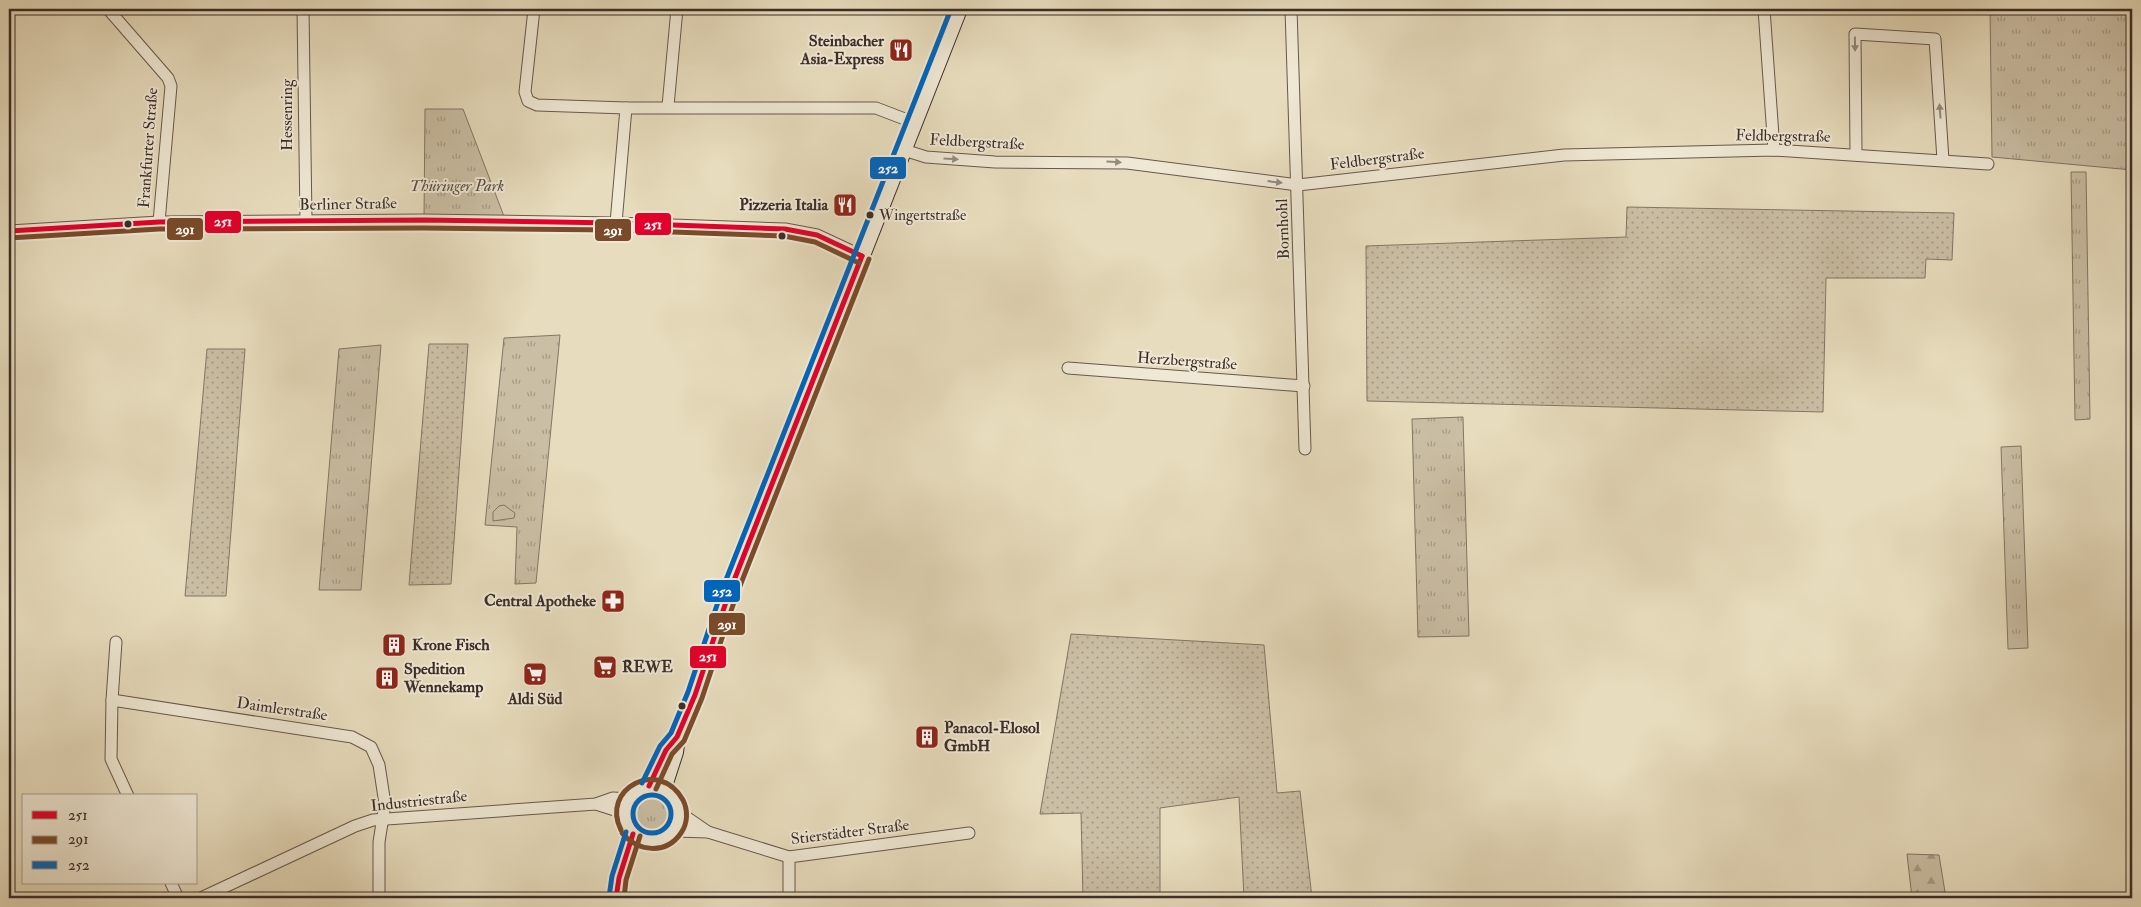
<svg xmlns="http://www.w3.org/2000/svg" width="2141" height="907" font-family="'IM FELL Double Pica',serif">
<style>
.grass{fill:url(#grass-tufts);stroke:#827666}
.forest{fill:url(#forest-firs);stroke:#827666}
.garden{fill:url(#garden-dots);stroke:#827666}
.pitch{fill:#cabea4;stroke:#827666}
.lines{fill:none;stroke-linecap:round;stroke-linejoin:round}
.minor-casing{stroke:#66594d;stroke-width:13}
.secondary-casing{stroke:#3b2d28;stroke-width:18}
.minor{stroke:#efe8d4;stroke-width:11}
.secondary{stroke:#efe8d4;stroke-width:16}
.bus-1-casing{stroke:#efe8d4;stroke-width:9}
.bus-2-casing{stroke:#efe8d4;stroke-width:9}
.bus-3-casing{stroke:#efe8d4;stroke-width:9}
.bus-1{stroke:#e4002b;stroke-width:5}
.bus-2{stroke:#7a4b2a;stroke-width:5}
.bus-3{stroke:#0065bd;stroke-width:5}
.oneway{fill:#958a7e}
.bus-dot{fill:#3b2d28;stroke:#efe8d4;stroke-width:2}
.labels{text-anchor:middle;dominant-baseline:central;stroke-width:4;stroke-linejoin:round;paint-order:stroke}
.bus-label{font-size:15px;fill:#3b2d28;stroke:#efe8d4;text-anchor:start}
.poi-label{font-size:16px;font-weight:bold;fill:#3b2d28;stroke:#efe8d4;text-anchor:start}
.street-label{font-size:16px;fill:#3b2d28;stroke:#efe8d4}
.park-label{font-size:16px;font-style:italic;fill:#584a41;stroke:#efe8d4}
.line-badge{stroke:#efe8d4;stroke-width:2}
.badge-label{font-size:14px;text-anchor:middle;font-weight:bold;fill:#fff}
</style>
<defs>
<pattern id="grass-tufts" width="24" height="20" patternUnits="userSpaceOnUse" patternTransform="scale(1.25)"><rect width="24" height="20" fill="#cabea4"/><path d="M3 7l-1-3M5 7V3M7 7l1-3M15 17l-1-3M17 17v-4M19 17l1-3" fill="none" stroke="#a59b86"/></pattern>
<pattern id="forest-firs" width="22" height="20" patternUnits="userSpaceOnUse" patternTransform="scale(1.25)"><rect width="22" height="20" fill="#cabea4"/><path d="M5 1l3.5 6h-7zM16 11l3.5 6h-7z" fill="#a59b86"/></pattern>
<pattern id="garden-dots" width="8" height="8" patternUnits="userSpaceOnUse" patternTransform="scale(1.25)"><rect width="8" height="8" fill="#cabea4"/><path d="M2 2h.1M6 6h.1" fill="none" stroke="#a59b86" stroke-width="1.8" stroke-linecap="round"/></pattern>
</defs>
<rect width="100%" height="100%" fill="#e7dcbd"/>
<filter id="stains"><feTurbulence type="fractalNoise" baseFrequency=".004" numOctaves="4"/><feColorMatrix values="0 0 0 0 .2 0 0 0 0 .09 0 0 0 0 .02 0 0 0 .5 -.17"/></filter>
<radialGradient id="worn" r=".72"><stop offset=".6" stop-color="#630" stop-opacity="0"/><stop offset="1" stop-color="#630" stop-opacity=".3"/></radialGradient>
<!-- grass -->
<g class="grass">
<polygon points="1990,9 2132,9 2132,170 1992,157"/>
<polygon points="425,109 463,109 505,219 424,219"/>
<polygon points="2071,172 2086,172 2090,419 2075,420"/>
<polygon points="560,335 536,583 515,584 517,527 485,525 504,338"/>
<polygon points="381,345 361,590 319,590 339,349"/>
<polygon points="1463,417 1469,636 1418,637 1412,419"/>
<polygon points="2021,446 2028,648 2008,649 2001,447"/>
<circle cx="651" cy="814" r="18"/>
</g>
<!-- forest -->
<polygon class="forest" points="1907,854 1939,855 1946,898 1912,898"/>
<!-- garden -->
<g class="garden">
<polygon points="1627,207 1954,213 1952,260 1926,259 1925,278 1826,278 1823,412 1367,401 1366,246 1626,237"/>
<polygon points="429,344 468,344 451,584 409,585"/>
<polygon points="207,349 245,349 226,596 185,596"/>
<polygon points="1071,634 1264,645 1277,793 1300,791 1312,898 1244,898 1239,797 1160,808 1160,898 1083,898 1081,813 1040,814"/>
</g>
<!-- pitch -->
<polygon class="pitch" points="504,505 515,513 514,518 493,521 493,512 499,506"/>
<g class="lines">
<!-- minor casing -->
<g class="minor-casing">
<g id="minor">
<polyline points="108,9 168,78 171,86 159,222"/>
<polyline points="303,9 306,221"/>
<polyline points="534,9 525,92 528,101 537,105 626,108 876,108 915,123"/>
<polyline points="1291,9 1305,449"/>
<polyline points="1764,9 1774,150"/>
<polyline points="668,106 677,9"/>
<polyline points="904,150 926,157 995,162 1127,163 1298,185 1564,155 1774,150 1988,164"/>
<polyline points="1856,154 1855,34 1935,39 1943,160"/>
<polyline points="616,223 626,108"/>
<polyline points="9,231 159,222 423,220 616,223 785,229 817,235 862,256"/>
<polyline points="1068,368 1304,386"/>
<polyline points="112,700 116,642"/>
<polyline points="128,796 111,759 112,700 352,737 371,747 379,765 385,804 379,842 379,898"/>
<polyline points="596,804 624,813"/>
<polyline points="679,812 708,832"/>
<polyline points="674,831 708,832 789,857 969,833"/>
<polyline points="171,883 178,898"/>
<polyline points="201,898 355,826 373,820 596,804 613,798 629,799"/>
<polyline points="789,898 789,857"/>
</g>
</g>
<!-- secondary casing -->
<g class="secondary-casing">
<g id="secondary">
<circle cx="652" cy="814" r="28"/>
<polyline points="663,789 675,752 677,737 695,695 729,593 959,9"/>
<polyline points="616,898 619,878 629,852 633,834"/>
</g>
</g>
<!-- minor -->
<use href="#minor" class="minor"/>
<!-- secondary -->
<use href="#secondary" class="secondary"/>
<!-- bus-1 casing -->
<g class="bus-1-casing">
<g id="bus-1">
<polyline points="9,231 159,222 423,220 616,223 785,229 817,235 862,256"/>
<polyline points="649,786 666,750 677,737 695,695 729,593 862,256"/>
<polyline points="616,898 619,878 633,834"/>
</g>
</g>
<!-- bus-2 casing -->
<g class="bus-2-casing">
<g id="bus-2">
<polyline points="9,238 159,229 423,228 616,230 784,236 815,242 859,263"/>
<polyline points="656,789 672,754 684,741 702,698 736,596 869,259"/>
<path d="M 621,830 C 600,789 659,757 683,800 C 688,810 688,823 681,833 C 666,855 638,852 622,833"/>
<polyline points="624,898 626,880 640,836"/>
</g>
</g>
<!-- bus-3 casing -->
<g class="bus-3-casing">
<g id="bus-3">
<polyline points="642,783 660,746 671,733 688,692 722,590 951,9"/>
<circle cx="652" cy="814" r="19"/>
<polyline points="609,897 612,876 626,832"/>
</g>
</g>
<!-- bus-1 -->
<use href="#bus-1" class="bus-1"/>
<!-- bus-2 -->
<use href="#bus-2" class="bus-2"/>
<!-- bus-3 -->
<use href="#bus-3" class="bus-3"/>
</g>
<!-- one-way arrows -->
<defs><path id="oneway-solid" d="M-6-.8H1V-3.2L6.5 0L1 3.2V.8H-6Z" transform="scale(1.25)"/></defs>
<g class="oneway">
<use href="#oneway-solid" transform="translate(1855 44) rotate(89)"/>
<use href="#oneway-solid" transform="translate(1940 111) rotate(-94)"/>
<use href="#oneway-solid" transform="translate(951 159) rotate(4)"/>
<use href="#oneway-solid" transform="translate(1114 162) rotate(4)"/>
<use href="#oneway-solid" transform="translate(1275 182) rotate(7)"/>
</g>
<!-- icons -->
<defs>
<g id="restaurant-square" transform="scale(1.25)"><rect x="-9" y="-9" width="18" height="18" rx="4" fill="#8f2418" stroke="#efe8d4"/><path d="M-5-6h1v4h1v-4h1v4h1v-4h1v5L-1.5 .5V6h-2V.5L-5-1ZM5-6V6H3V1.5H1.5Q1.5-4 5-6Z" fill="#fff"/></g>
<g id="pharmacy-square" transform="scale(1.25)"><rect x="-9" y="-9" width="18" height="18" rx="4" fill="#8f2418" stroke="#efe8d4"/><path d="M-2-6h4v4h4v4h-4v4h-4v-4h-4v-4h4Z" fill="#fff"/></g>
<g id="building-square" transform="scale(1.25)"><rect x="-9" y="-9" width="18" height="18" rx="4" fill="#8f2418" stroke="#efe8d4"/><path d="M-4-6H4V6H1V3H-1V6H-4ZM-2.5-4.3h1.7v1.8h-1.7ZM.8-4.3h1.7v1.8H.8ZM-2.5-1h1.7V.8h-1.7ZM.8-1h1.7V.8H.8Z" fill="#fff"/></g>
<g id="supermarket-square" transform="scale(1.25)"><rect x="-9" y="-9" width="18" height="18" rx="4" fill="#8f2418" stroke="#efe8d4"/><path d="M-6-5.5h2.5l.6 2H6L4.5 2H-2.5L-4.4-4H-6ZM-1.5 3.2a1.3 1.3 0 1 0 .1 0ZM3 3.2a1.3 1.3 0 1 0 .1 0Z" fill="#fff"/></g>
</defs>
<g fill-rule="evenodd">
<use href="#restaurant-square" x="901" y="50"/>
<use href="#restaurant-square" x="845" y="205"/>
<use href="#pharmacy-square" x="613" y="601"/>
<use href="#building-square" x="394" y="645"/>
<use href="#supermarket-square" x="605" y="667"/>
<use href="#supermarket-square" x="535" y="674"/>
<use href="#building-square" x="387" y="678"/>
<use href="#building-square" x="927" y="737"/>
</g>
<!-- markers -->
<g class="bus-dot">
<circle cx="870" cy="215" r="4.5"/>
<circle cx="128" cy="224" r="4.5"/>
<circle cx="782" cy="236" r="4.5"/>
<circle cx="682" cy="706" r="4.5"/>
</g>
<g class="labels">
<!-- bus labels -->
<g class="bus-label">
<text x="879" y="215">Wingertstraße</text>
</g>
<!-- poi labels -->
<g class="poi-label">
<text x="884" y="41" text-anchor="end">Steinbacher<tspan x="884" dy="18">Asia-Express</tspan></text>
<text x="828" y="205" text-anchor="end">Pizzeria Italia</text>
<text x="596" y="601" text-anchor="end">Central Apotheke</text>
<text x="412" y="645">Krone Fisch</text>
<text x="622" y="667">REWE</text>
<text x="404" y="669">Spedition<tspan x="404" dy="18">Wennekamp</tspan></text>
<text x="535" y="699" text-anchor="middle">Aldi Süd</text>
<text x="944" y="728">Panacol-Elosol<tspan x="944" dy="18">GmbH</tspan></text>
</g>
<!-- street labels -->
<g class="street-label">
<text transform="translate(287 115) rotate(-90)">Hessenring</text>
<text transform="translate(1783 136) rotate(1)">Feldbergstraße</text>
<text transform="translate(977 142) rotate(3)">Feldbergstraße</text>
<text transform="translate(148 148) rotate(-86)">Frankfurter Straße</text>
<text transform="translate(1377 159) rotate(-7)">Feldbergstraße</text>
<text transform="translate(348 204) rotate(-1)">Berliner Straße</text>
<text transform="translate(1283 229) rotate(-92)">Bornhohl</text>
<text transform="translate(1187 361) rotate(4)">Herzbergstraße</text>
<text transform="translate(282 709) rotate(8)">Daimlerstraße</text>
<text transform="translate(419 801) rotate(-6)">Industriestraße</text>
<text transform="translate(850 832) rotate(-7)">Stierstädter Straße</text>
</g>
<!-- park labels -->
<g class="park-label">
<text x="457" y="186">Thüringer Park</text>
</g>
</g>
<g class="line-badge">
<rect x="869" y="156" width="38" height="24" rx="5" fill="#0065bd"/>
<rect x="204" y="210" width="38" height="24" rx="5" fill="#e4002b"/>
<rect x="634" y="212" width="38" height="24" rx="5" fill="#e4002b"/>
<rect x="166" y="217" width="38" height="24" rx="5" fill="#7a4b2a"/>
<rect x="594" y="218" width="38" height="24" rx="5" fill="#7a4b2a"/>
<rect x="703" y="579" width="38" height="24" rx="5" fill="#0065bd"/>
<rect x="708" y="612" width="38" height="24" rx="5" fill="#7a4b2a"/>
<rect x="689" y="645" width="38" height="24" rx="5" fill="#e4002b"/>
</g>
<g class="badge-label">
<text x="888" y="173">252</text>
<text x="223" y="226">251</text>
<text x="653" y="229">251</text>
<text x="185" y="234">291</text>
<text x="613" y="235">291</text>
<text x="722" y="596">252</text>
<text x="727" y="629">291</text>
<text x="708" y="661">251</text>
</g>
<!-- margin -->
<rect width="2141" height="907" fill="none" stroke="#e7dcbd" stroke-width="30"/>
<rect x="10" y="10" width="2121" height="887" fill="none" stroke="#3b2d28" stroke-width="2.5"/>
<rect x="15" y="15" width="2111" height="877" fill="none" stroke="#3b2d28"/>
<!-- legend -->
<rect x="22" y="794" width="175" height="90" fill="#efe8d4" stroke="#a79d8f"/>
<rect x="32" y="811" width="25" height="8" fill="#e4002b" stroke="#a79d8f"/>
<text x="68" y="820" font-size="15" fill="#3b2d28">251</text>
<rect x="32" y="836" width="25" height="8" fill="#7a4b2a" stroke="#a79d8f"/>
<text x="68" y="844" font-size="15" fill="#3b2d28">291</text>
<rect x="32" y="861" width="25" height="8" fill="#0065bd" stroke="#a79d8f"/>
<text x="68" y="870" font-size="15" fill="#3b2d28">252</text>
<rect width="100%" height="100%" filter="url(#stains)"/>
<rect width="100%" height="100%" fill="url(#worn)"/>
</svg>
